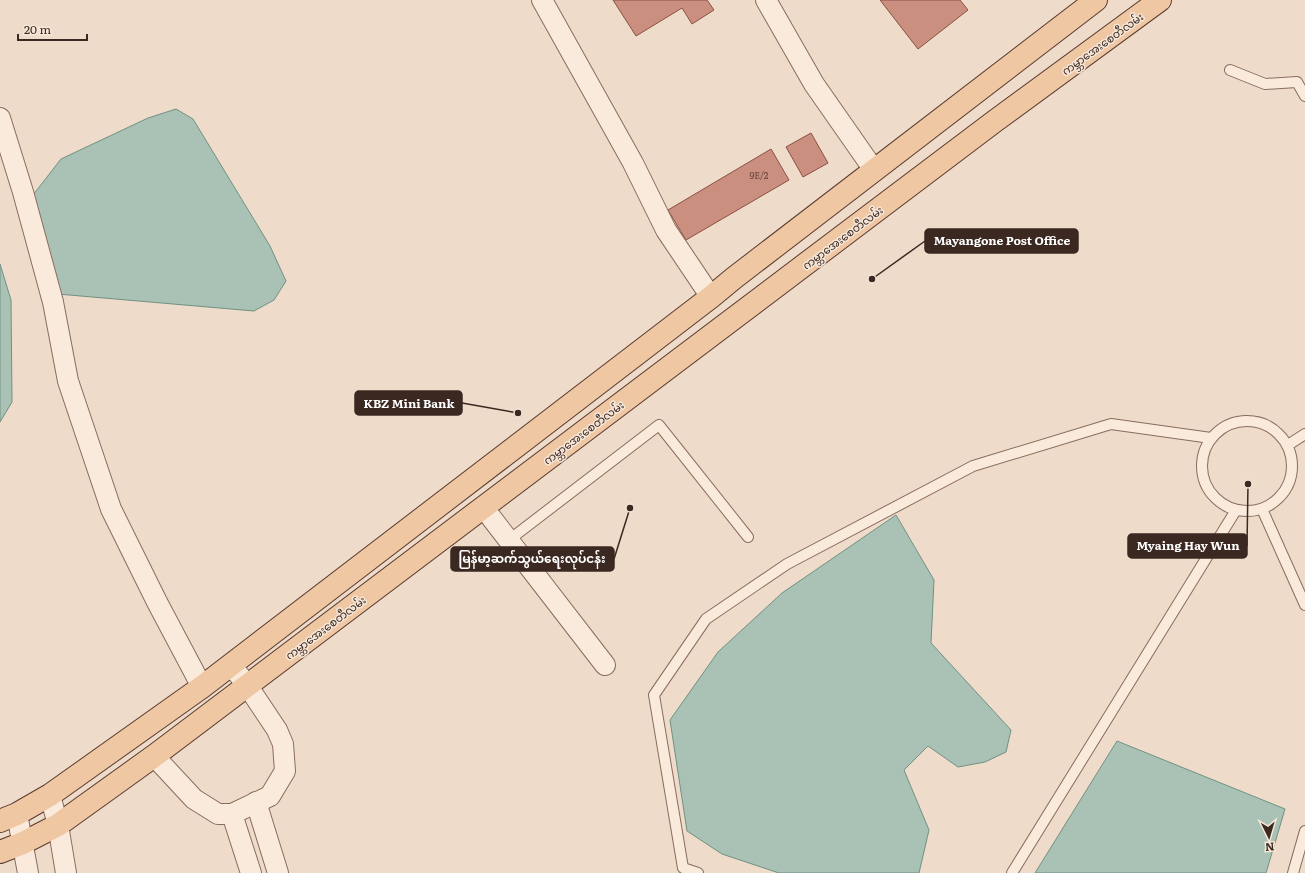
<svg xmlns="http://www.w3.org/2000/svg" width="1305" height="873" font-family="Literata,'Noto Sans Myanmar',serif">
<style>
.water{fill:#aac2b6;stroke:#709182}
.building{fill:#cb8f80;stroke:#895144}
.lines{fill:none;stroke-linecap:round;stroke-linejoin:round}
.service-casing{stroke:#8a6c5e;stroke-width:12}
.minor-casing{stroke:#8a6c5e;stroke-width:22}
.primary-casing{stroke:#593b31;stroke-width:24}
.service{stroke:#f9eadc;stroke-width:10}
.minor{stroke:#f9eadc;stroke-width:20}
.primary{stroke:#efc7a3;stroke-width:22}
.labels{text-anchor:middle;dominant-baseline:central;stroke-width:3;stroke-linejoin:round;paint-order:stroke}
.number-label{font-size:9px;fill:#5f4239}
.street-label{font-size:11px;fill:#3b2821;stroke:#f6e7d8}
.leader{fill:none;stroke:#3b2821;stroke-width:1.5}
.callout-dot{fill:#3b2821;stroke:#f6e7d8;stroke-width:1.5}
.callout{fill:#3b2821;stroke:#3b2821;stroke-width:1.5}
.callout-label{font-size:12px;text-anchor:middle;font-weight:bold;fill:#fff}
</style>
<rect width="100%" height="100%" fill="#eedbc9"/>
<!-- water -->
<g class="water">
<polygon points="176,109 193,119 270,246 286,281 274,300 254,311 46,293 26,204 61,159 148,118"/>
<polygon points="0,264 11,300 12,402 0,422"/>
<polygon points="896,515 934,580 931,643 1011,730 1006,752 985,762 958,767 928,746 904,770 929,830 919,873 779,873 722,854 687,831 670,720 718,652 782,593"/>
<polygon points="1117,741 1285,809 1266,873 1035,873"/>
</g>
<!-- building -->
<g class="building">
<polygon points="613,0 707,0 714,10 692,24 682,8 636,36"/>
<polygon points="880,0 960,0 968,10 918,49"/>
<polygon points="811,133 828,163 803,177 786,147"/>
<polygon points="771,149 789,180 686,240 668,210"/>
</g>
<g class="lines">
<!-- service casing -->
<g class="service-casing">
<g id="service">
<polyline points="1230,70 1265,84 1297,82 1305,96"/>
<circle cx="1247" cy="466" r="45"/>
<polyline points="1288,445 1305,434"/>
<polyline points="1262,509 1305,605"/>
<polyline points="509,540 659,425 748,537"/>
<polyline points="698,873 683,868 654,695 706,619 787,564 973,466 1111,424 1211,438"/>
<polyline points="1012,873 1236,510"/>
<polyline points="1293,873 1305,831"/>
</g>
</g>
<!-- minor casing -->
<g class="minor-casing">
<g id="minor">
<polyline points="542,0 633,163 666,230 711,297"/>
<polyline points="766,0 814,84 874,170"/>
<polyline points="0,118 23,192 53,302 68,381 111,509 157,602 202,687"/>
<polyline points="483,507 605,665"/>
<polyline points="154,756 194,799 218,814 232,814 270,796 285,771 283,744 277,730 247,685 231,665"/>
<polyline points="50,795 58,825 66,873"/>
<polyline points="256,802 278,873"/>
<polyline points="17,814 28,873"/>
<polyline points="232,814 251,873"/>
</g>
</g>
<!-- primary casing -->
<g class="primary-casing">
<g id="primary">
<polyline points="0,821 17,814 50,795 202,687 711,297 734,278 1096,0"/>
<polyline points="0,852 23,843 58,825 154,756 995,121 1160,0"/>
</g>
</g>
<!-- service -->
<use href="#service" class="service"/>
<!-- minor -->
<use href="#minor" class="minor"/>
<!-- primary -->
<use href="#primary" class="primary"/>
</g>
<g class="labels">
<!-- number labels -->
<g class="number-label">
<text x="759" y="175">9E/2</text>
</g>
<!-- street labels -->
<g class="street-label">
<text transform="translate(1102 43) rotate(-36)">ကမ္ဘာအေးစေတီလမ်း</text>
<text transform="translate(842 237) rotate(-37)">ကမ္ဘာအေးစေတီလမ်း</text>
<text transform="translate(583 432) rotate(-37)">ကမ္ဘာအေးစေတီလမ်း</text>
<text transform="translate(325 627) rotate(-37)">ကမ္ဘာအေးစေတီလမ်း</text>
</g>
</g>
<!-- callouts -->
<path class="leader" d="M872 279L925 241M518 413L462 403M1248 484L1247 546M630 508L614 559"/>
<g class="callout-dot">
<circle cx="872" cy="279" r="4"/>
<circle cx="518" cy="413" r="4"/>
<circle cx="1248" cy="484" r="4"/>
<circle cx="630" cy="508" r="4"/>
</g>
<g class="callout">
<rect x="925" y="229" width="153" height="24" rx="4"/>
<rect x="355" y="391" width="107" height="24" rx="4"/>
<rect x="1128" y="534" width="119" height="24" rx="4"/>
<rect x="451" y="547" width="163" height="24" rx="4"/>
</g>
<g class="callout-label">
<text x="1002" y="245">Mayangone Post Office</text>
<text x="409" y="408">KBZ Mini Bank</text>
<text x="1188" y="550">Myaing Hay Wun</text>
<text x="532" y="563">မြန်မာ့ဆက်သွယ်ရေးလုပ်ငန်း</text>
</g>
<!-- north arrow -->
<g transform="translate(1269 837) rotate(175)" stroke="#f6e7d8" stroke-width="3" paint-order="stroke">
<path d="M0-3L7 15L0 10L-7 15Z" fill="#3b2821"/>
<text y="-6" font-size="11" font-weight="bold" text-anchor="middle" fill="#3b2821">N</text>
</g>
<!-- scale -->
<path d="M18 34v6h69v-6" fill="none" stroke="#3b2821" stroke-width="2"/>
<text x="24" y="34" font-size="12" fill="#3b2821" stroke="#f6e7d8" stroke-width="3" paint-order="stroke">20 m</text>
</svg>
